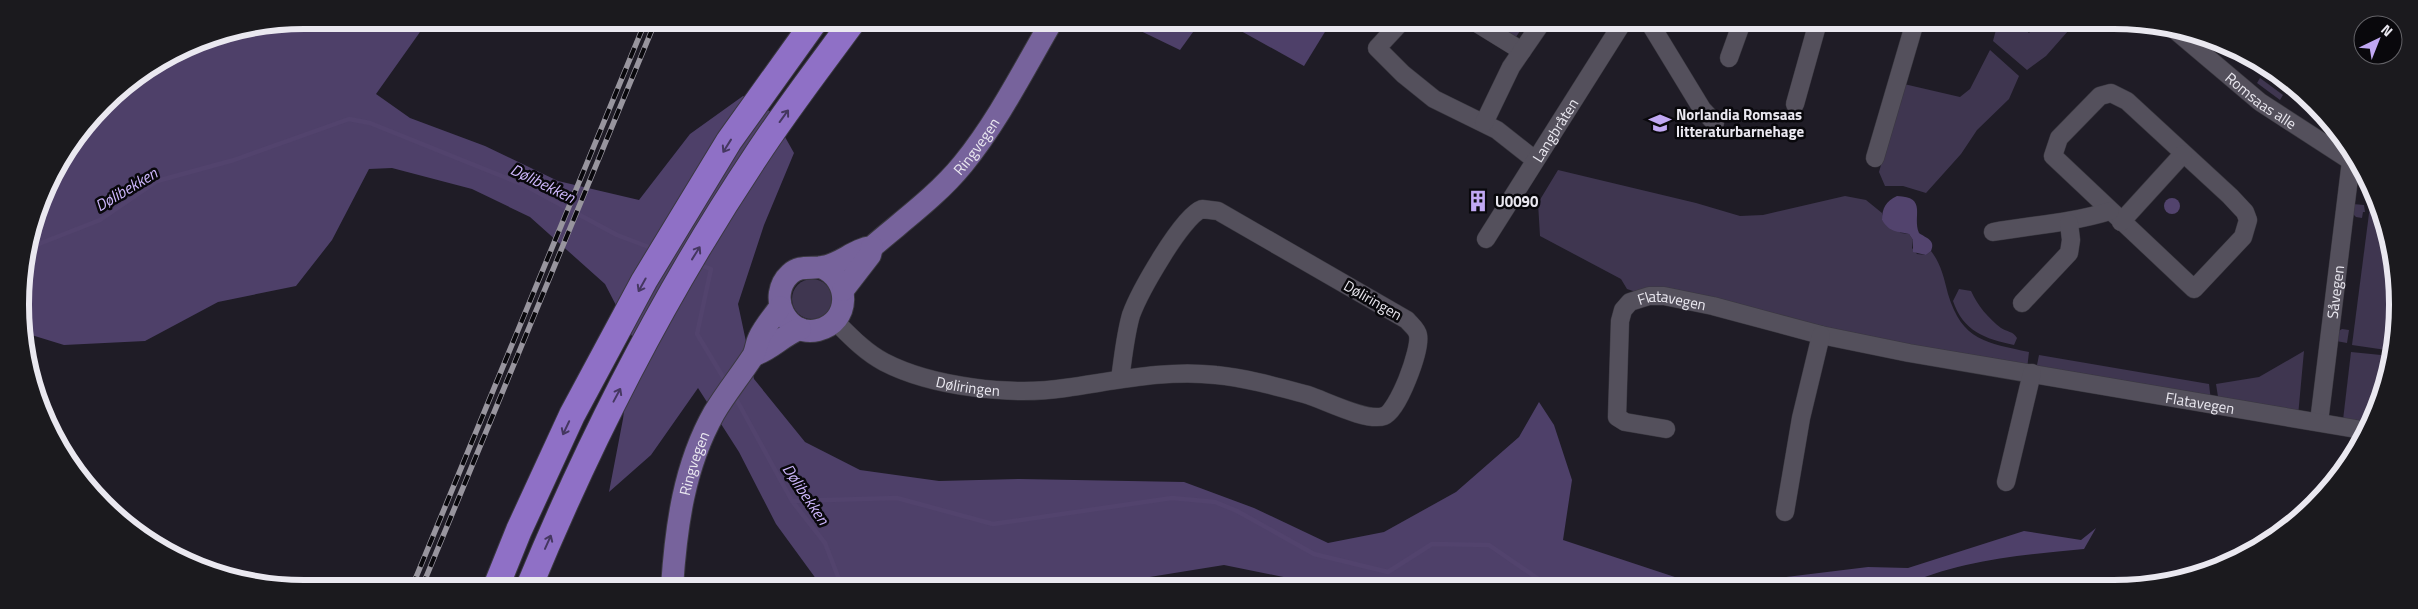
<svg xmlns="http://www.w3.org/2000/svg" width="2418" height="609" font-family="'Titillium Web',sans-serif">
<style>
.green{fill:#3f3650}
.forest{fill:#4e4069}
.water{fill:#52436d}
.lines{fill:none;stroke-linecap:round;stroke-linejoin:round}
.stream{stroke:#52436d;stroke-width:4.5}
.minor-casing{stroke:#3a3840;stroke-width:19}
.major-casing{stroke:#3a3840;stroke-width:24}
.highway-casing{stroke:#3a3840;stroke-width:28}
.minor{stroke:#54505c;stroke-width:18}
.major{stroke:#77639c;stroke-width:22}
.highway{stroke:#8f70c6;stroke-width:26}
.rail-casing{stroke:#98959e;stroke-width:5.5}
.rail{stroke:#09080c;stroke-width:4;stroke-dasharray:11;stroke-linecap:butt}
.oneway{stroke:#453760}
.labels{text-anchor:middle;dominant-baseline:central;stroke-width:5;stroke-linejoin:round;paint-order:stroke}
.street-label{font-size:15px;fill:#eae8f0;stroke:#09080c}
.poi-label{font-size:15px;font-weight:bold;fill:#eae8f0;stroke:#09080c;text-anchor:start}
.water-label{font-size:16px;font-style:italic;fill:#cfb8fe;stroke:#09080c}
.rim{fill:none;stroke:#eae8f0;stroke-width:6}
</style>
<rect width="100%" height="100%" fill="#1f1c26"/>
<!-- green -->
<g class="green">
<polygon points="1485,22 1526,22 1516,37 1523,41"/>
<polygon points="1998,22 2016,22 2029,33 2039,22 2076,22 2046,56 2027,70 1993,41"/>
<polygon points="1990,50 2019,76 2009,99 1977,130 1961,154 1926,193 1903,186 1885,186 1879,172 1904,84 1960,97 1970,89"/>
<polygon points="2241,53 2256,58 2298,95 2296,97 2273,81"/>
<polygon points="2260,78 2283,95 2280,100 2257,83"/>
<path d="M 1558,170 L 1696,203 L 1740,216 L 1763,215 L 1845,196 L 1866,200 L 1882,213 L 1882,220 L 1901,233 L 1909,234 L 1913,240 L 1912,248 L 1917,254 L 1926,255 L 1931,251 C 1941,264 1944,278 1948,294 C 1962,341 1987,343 2029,352 L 2027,369 L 1642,294 L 1627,289 L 1621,279 L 1540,236 L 1538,203 Z"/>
<polygon points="2353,204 2364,205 2365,212 2363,212 2362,218 2356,217 2352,213"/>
<polygon points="2370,206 2376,207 2389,234 2396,342 2393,351 2352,345"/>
<circle cx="812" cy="299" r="20"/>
<path d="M 1959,289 L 1971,291 C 1978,306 1988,318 2001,328 C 2007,332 2013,331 2017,338 L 2014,345 C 1985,339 1963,331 1953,301 Z"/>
<polygon points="2342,329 2349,330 2347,343 2336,341 2337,332"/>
<polygon points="2304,351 2298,416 2219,403 2216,384 2259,377"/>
<polygon points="2351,352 2391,356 2370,427 2343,420"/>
<polygon points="2039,355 2209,384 2211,401 2036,370"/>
</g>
<!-- forest -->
<g class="forest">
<polygon points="305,20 425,20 420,32 376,94 410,118 485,146 558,181 639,200 690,134 743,96 771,112 794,153 764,225 738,304 754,379 805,442 860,470 939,481 1020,479 1184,482 1254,508 1328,543 1384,532 1456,492 1519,437 1539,402 1554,425 1572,480 1563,540 1705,587 1317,587 1313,583 1224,565 1131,580 1125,587 822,587 776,524 739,452 698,388 651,455 609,492 623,419 633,338 605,284 530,217 472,189 392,168 369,169 332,240 296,286 218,302 145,341 64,345 25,333 21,286 49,178 117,91 196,42"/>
<polygon points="1120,21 1201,21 1180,50"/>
<polygon points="1223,21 1331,21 1331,22 1304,66"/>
<path d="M 2096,528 L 2084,549 C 2022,555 1958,560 1901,587 L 1706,587 L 1868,567 L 1908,568 L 2024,531 L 2081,540 Z"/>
</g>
<!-- water -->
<g class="water">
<path d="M 1897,196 C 1928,197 1912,216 1919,233 C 1926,238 1936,240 1931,251 L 1926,255 L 1913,252 L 1913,240 L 1909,234 C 1897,231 1890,233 1882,220 C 1882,208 1886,201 1897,196 Z"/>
<circle cx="2172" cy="206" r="8"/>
</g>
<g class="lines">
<!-- stream -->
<g class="stream">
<polyline points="31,247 100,220 157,181 234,160 349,119 370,123 524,185 617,235 654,249"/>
<polyline points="697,264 711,269 697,334 726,382"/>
<polyline points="734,395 792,501 825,543 842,587"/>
<polyline points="792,501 897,498 993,524 1172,498 1215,502 1237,511 1314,554 1388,572 1432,544 1489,545 1550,587"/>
</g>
<!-- minor casing -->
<g class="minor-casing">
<g id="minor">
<polyline points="1402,21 1377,48 1403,74 1434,99 1497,130 1535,160"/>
<polyline points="1475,22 1522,51"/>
<polyline points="1649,22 1702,109 1715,123"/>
<path id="s1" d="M 2176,31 L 2260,102 L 2351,161"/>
<polyline points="1729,58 1742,22"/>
<polygon points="2111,93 2127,101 2230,196 2245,212 2248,220 2243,237 2194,289 2053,156 2059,138 2100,96"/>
<polyline points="1795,104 1818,22"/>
<polyline points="1484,123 1511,67 1542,22"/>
<polyline points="1875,158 1915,22"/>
<polyline points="2121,222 2183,154"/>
<path d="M 1993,232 C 2033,225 2071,223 2110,211"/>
<path id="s2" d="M 1486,239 L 1623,22"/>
<polyline points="2022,303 2069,253 2071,240 2069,223"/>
<path id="s3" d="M 835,321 C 850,336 865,352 884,362 C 932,387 1012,396 1065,388 C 1115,381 1166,369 1216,375 C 1247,378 1278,387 1308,395 C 1326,401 1367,422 1384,416 C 1398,411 1421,350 1418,335 C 1417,329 1411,325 1407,320 L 1218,211 L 1202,209 C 1182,216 1139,293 1131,315 C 1125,336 1123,359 1120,379"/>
<path id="s4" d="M 2319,422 L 2351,161"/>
<path id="s5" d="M 1666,429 L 1625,422 L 1617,417 L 1620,321 L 1623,310 L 1630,302 L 1649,296 L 1664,296 L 1713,306 L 1821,335 L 1909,353 L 2368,431"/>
<polyline points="2006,482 2032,373"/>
<polyline points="1785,512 1801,418 1821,335"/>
</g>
</g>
<!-- major casing -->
<g class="major-casing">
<g id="major">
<path id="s6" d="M 821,267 C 851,279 851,322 818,330 C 787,338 766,296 790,274 C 800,265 810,269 822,267 C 840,265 854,249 872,247 C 902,221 937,196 963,164 C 998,121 1024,69 1052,21"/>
<polyline points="843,290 870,255 872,247"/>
<path d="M 754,355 C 771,350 783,335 800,329"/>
<path id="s7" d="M 672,587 C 676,527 684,466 714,413 C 726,393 740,376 753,356 C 756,351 756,344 759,338 C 764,327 773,317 780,307"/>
</g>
</g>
<!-- highway casing -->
<g class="highway-casing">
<g id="highway">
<polyline points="496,587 519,530 572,415 644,281 729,141 815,21"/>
<path d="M 529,587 C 591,437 666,291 756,156 C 786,110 820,66 853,21"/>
</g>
</g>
<!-- minor -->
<use href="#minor" class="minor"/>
<!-- major -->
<use href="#major" class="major"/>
<!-- highway -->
<use href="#highway" class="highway"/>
<!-- rail casing -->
<g class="rail-casing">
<g id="rail">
<polyline points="412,587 646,20"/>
<polyline points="422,587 656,20"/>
</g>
</g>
<!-- rail -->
<use href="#rail" class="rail"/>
</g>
<!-- one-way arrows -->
<defs><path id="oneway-shaft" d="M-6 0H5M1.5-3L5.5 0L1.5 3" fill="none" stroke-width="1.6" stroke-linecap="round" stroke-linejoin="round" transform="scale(1.25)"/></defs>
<g class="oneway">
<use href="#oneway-shaft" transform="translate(784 116) rotate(-54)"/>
<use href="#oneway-shaft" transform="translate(727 146) rotate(122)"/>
<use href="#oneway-shaft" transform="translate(696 253) rotate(-58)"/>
<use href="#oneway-shaft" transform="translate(642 285) rotate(119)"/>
<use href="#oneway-shaft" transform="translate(617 395) rotate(-62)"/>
<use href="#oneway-shaft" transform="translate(566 428) rotate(115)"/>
<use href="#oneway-shaft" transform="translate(548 542) rotate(-66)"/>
</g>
<!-- icons -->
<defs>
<g id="school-bare" transform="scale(1.725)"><path d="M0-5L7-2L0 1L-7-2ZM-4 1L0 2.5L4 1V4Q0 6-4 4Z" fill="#c1a8f3" stroke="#09080c" stroke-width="2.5" paint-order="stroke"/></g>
<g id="building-bare" transform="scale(1.725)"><path d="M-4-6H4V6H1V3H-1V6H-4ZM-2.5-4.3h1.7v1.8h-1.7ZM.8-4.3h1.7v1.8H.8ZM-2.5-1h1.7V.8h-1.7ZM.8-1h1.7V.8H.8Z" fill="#c1a8f3" stroke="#09080c" stroke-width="2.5" paint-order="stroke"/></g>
</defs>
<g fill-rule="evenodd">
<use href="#school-bare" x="1660" y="123"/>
<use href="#building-bare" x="1478" y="201"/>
</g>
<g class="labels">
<!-- street labels -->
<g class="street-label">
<text stroke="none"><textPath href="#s1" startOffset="110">Romsaas alle</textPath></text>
<text stroke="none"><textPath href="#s2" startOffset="129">Langbråten</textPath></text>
<text stroke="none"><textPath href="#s6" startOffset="402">Ringvegen</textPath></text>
<text stroke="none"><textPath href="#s4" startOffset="131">Såvegen</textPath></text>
<text transform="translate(1373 300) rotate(30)">Døliringen</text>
<text stroke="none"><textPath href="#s5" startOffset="212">Flatavegen</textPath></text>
<text stroke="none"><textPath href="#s3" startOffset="152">Døliringen</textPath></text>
<text stroke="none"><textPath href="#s5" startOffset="751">Flatavegen</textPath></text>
<text stroke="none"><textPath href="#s7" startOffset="126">Ringvegen</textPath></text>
</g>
<!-- poi labels -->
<g class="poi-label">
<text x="1676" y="114">Norlandia Romsaas<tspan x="1676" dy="17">litteraturbarnehage</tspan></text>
<text x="1495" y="201">U0090</text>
</g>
<!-- water labels -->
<g class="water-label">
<text transform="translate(543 183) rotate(26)">Dølibekken</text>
<text transform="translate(126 189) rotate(-31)">Dølibekken</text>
<text transform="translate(806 494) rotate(56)">Dølibekken</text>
</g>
</g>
<!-- crop -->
<path d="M0 0H2418V609H0ZM304 29H2114A275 275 0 0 1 2389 304V305A275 275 0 0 1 2114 580H304A275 275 0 0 1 29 305V304A275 275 0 0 1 304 29Z" fill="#1b1a1e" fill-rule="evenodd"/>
<path class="rim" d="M304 29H2114A275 275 0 0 1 2389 304V305A275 275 0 0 1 2114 580H304A275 275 0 0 1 29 305V304A275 275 0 0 1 304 29Z"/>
<!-- north arrow -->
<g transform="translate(2378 40) rotate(43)"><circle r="24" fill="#09080c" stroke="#636267"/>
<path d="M0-4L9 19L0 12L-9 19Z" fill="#c1a8f3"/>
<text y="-8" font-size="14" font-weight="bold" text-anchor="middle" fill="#eae8f0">N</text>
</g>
</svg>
